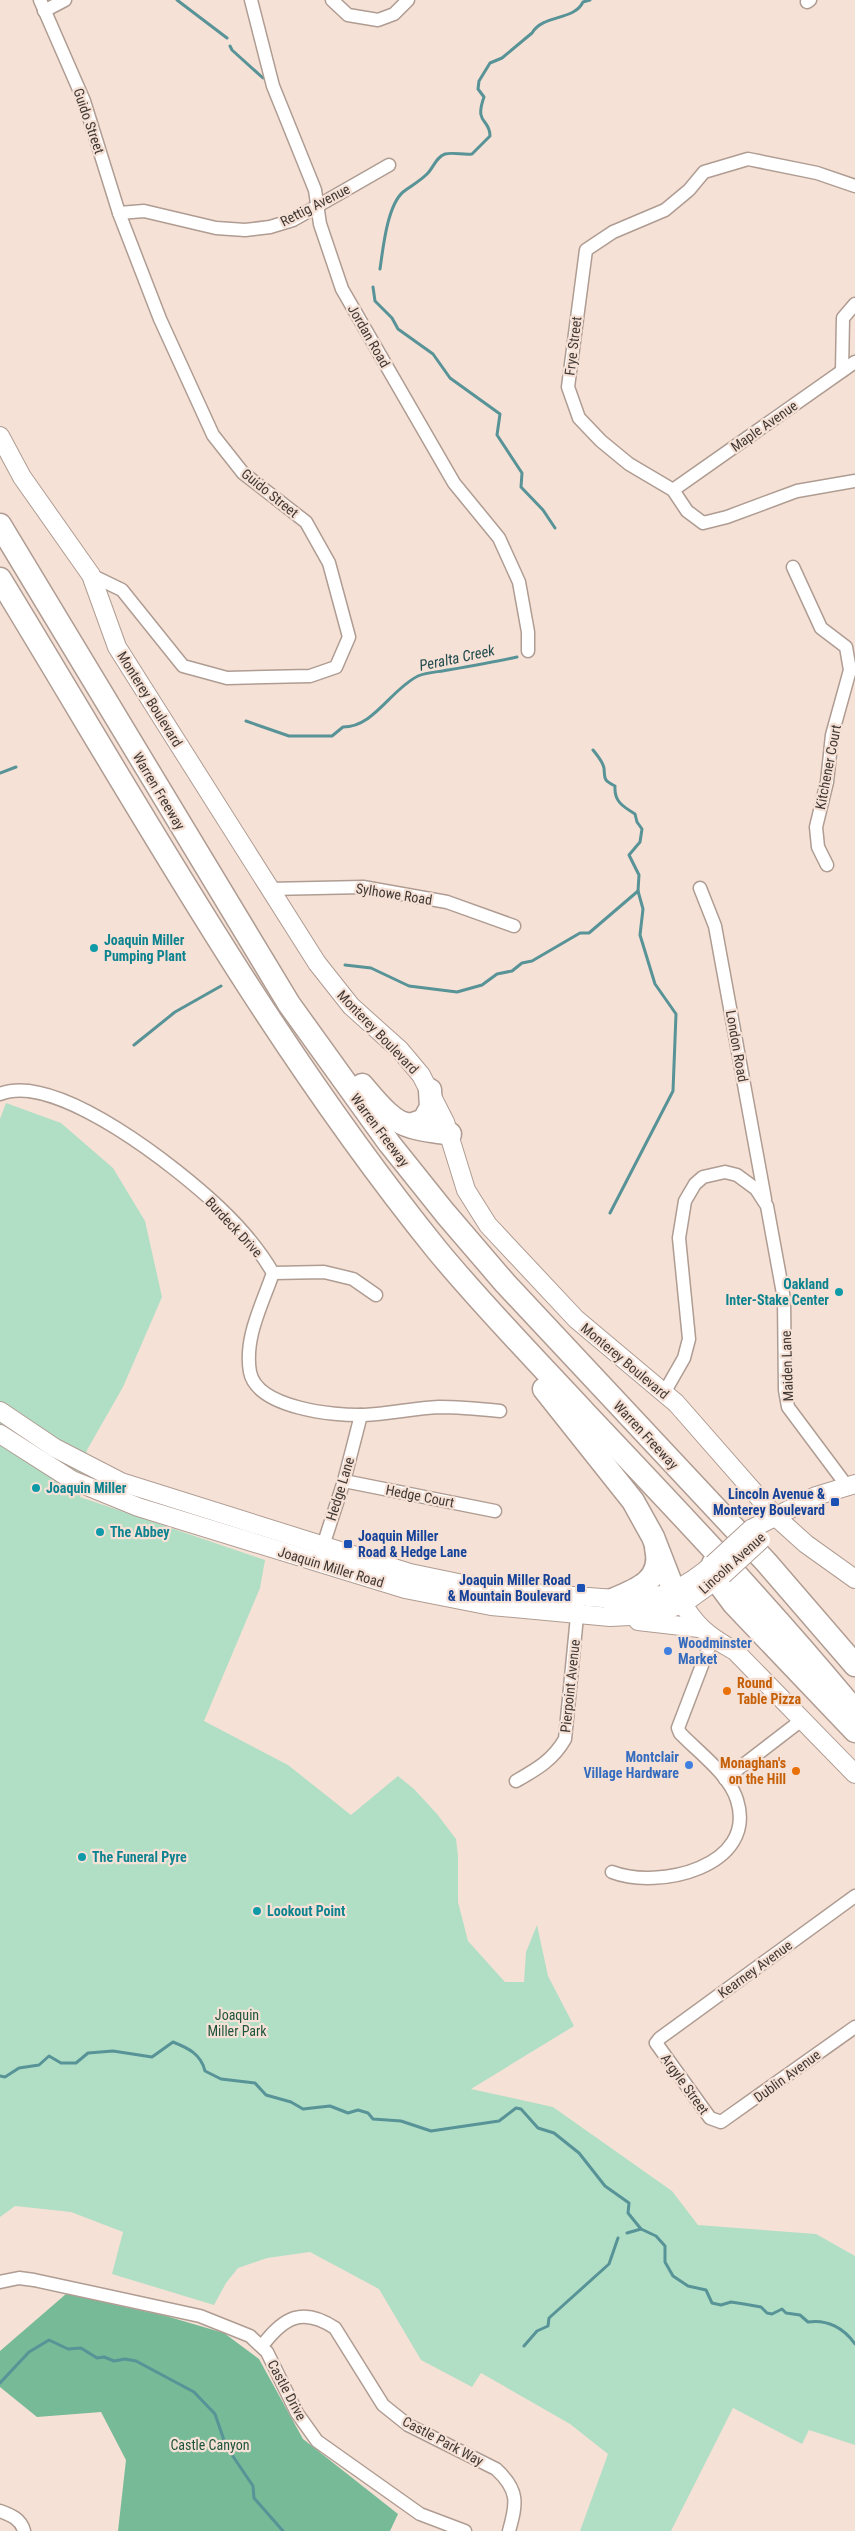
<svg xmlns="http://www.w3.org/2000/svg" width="855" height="2531" font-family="'Roboto Condensed',sans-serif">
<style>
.green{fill:#b1dfc6}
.forest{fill:#76ba97}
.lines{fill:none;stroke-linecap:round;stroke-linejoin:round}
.stream{stroke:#579397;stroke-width:3}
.street-casing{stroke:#af9c92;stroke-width:15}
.secondary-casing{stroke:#af9c92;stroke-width:20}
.highway-casing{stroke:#af9c92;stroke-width:25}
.street{stroke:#fff;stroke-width:12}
.secondary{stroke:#fff;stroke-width:18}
.highway{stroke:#fff;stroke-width:22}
.secondary-bridge-casing{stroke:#af9c92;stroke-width:20;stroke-linecap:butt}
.secondary-bridge{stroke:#fff;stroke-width:18}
.culture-dot{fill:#0f9aa8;stroke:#f6e1d6;stroke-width:2}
.transit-dot{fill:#1a4fb4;stroke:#f6e1d6;stroke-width:2}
.shop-dot{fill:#3f7fe0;stroke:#f6e1d6;stroke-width:2}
.food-dot{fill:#e8710a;stroke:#f6e1d6;stroke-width:2}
.labels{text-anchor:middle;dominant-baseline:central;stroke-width:4.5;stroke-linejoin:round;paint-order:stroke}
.street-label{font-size:14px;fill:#413934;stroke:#f6e1d6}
.culture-label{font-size:14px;font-weight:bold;fill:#0d838f;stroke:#f6e1d6;text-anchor:start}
.transit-label{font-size:14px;font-weight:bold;fill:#164399;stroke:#f6e1d6;text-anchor:end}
.shop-label{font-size:14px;font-weight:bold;fill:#366cbe;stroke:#f6e1d6;text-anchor:start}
.food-label{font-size:14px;font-weight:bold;fill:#c56008;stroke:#f6e1d6;text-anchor:start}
.park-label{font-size:14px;fill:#1f543c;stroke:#f6e1d6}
.water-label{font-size:15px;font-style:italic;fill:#214b4e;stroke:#f6e1d6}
</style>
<rect width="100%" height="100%" fill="#f6e1d6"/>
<!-- green -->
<polygon class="green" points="6,1103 61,1123 113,1168 145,1221 162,1297 123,1387 87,1450 80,1497 265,1560 260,1588 204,1721 288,1765 351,1815 398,1776 414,1789 437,1814 456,1839 458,1856 458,1902 468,1941 505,1982 524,1982 526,1952 537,1925 548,1976 574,2026 471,2089 553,2107 672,2191 698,2225 816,2234 855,2256 855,2445 809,2430 802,2444 733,2408 671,2531 580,2531 608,2454 570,2424 481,2373 472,2387 421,2360 379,2289 310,2252 267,2258 238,2268 226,2283 214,2305 112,2274 123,2232 71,2212 15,2206 0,2217 0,1119"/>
<!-- forest -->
<polygon class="forest" points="66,2294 166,2316 224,2333 259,2359 303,2439 398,2514 390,2531 118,2531 126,2460 101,2412 37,2417 0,2387 0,2351"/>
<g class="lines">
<!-- stream -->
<g class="stream">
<polyline points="177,0 227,38"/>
<polyline points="230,46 232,50 263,78"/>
<path d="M 380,269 C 383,249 387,206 403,192 C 411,186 420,181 427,174 C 434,167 436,157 445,154 C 453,152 463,155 472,154 L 490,136 C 490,118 474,125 484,97 L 478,89 L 479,81 L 490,63 L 502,58 L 532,33 C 543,14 574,21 583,2 L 590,0"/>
<polyline points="373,287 375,301 392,318 398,329 433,354 450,378 500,414 497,435 522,473 521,487 543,510 555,528"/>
<path d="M 246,721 L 289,736 L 332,736 L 343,727 C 374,727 390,690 418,676 C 427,672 439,672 448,670 C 471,666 494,662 517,657"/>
<path d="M 593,750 C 597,755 603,762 604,768 C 605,779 603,780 615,786 C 614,801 622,806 635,814 L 637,822 L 642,829 L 640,842 L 629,855 L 639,875 L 638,891 L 643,909 L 640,935 L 655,984 L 676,1014 L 673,1091 L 610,1213"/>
<polyline points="0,773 16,767"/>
<polyline points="345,965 371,968 409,986 457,992 482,985 497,974 512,971 522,963 532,961 580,933 589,933 638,891"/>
<polyline points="134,1045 175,1012 221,986"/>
<path d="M 0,2076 L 5,2077 L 19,2068 L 39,2065 L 49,2056 L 61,2063 L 76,2063 L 88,2053 L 113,2051 L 152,2057 L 173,2042 C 188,2048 201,2054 205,2071 L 221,2079 L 255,2083 L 266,2095 L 291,2102 L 303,2109 L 330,2106 L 348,2113 L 358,2110 L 368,2113 L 373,2119 L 401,2121 L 431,2131 L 499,2121 L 516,2108 L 521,2109 L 538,2128 L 554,2133 L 579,2153 L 605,2186 L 629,2203 L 628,2213 L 641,2229 L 656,2236 L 665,2246 L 665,2262 L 673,2276 L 688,2286 L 706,2290 L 712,2303 L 721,2305 L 731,2302 L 744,2304 L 761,2307 L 767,2313 L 772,2314 L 782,2309 L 786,2313 L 800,2315 L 808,2322 C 827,2319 844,2328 855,2344"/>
<polyline points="627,2233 641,2229"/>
<polyline points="524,2346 537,2331 548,2326 549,2318 609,2264 618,2238"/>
<polyline points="0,2383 29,2352 49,2340 68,2349 81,2348 97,2358 104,2357 114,2361 125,2359 136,2361 194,2392 215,2414 226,2446 253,2486 254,2498 283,2531"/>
</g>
<!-- street casing -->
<g class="street-casing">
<g id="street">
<polyline points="40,0 84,101 119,213 160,319 213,435 243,473 306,522 329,563 349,637 336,667 310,676 227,678 183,666 122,590 91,575"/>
<polyline points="251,0 273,86 315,190 320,224 342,289 454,483 499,538 519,582 528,632 528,651"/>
<polyline points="332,0 348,15 378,20 394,14 408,0"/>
<polyline points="807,2 810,0"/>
<polyline points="44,11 65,0"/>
<polyline points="855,186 817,173 748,159 704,172 689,190 665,210 613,232 586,250 568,387 579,418 601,441 629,464 673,490 687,511 703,523 727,517 797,491 855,481"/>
<polyline points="119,213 144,211 216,228 245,230 270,227 293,220 389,165"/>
<polyline points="842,371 843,318 855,304"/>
<polyline points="673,490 855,362"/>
<polyline points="793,567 821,628 846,647 850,670 832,735 827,782 816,827 818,847 827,865"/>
<polyline points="700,888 715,926 765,1199"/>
<polyline points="269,889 363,887 447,902 514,926"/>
<path d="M 0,1094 C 57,1071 180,1170 220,1208 C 240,1227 259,1249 273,1273 C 262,1305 244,1338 250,1372 C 257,1408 334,1416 364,1415 C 389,1414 414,1408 439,1407 C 460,1407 480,1409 500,1411"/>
<polyline points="273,1273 324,1272 353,1279 376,1295"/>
<polyline points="664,1393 684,1358 689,1339 679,1238 685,1201 695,1184 703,1177 725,1172 737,1175 756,1189 767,1206 784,1299 785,1390 788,1407 847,1486"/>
<polyline points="344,1481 495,1511"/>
<polyline points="321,1552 344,1481 361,1415"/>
<polyline points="725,1779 803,1719"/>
<path d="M 516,1781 C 537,1769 553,1760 565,1739 L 578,1606"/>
<path d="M 612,1872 C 658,1890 758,1867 737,1800 C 729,1774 698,1752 680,1733 L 678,1728 L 712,1639"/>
<polyline points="855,1896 660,2038 656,2043 710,2118 721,2122 855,2027"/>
<polyline points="0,2282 19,2278 34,2280 200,2316 250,2336 267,2352 297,2413 317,2441 420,2514 465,2531"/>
<path d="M 262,2346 C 283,2318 302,2306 335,2328 L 383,2405 L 408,2425 L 496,2469 C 519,2490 517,2503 509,2531"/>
<path d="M 0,2511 C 11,2515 21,2519 24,2531"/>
</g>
</g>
<!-- secondary casing -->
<g class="secondary-casing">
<g id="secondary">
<polyline points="0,436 22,477 91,575 117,647 317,963 351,1006 400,1050 421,1075 445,1122 466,1190 488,1225 576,1319 676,1403 776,1517 806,1544 855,1579"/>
<path d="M 0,1411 L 55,1448 L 121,1482 L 410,1573 L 492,1590 L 630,1600 C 663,1599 688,1586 713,1564"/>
<polyline points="0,1434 72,1480 138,1507 405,1589 491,1606 610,1617 650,1615 683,1604 723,1575"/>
<polyline points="751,1529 816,1496 855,1484"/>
<path d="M 677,1596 C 696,1625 704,1634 735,1651 L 855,1774"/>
<polyline points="638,1621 699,1628"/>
</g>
</g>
<!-- highway casing -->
<g class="highway-casing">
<g id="highway">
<polyline points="0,525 289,1004 389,1143 445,1213 505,1283 766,1562 855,1665"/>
<path d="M 0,579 C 139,807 269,1042 437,1250 C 484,1307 536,1360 586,1414 C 678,1511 770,1608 855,1711"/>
<path d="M 362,1085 C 375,1100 391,1122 412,1127 C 424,1131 437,1131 450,1134"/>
<polyline points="402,1123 410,1125 424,1120 431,1107 430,1090"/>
<polyline points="544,1389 633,1501 653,1537 674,1591"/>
<polyline points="713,1564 717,1581 734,1604 855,1731"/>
<path d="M 612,1600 C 637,1590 664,1580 656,1548"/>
</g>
</g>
<!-- street -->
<use href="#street" class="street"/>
<!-- secondary -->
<use href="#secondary" class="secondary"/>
<!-- highway -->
<use href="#highway" class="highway"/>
<!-- secondary-bridge casing -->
<g class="secondary-bridge-casing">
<g id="secondary-bridge">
<polyline points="713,1564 751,1529"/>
<polyline points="723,1575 761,1540"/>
</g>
</g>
<!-- secondary-bridge -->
<use href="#secondary-bridge" class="secondary-bridge"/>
</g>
<!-- markers -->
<g class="culture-dot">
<circle cx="94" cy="948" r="5"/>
<circle cx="839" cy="1292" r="5"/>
<circle cx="36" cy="1488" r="5"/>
<circle cx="100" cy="1532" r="5"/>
<circle cx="82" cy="1857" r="5"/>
<circle cx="257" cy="1911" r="5"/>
</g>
<g class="transit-dot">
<rect x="830" y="1497" width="10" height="10" rx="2.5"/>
<rect x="343" y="1539" width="10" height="10" rx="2.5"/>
<rect x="576" y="1583" width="10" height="10" rx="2.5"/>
</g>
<g class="shop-dot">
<circle cx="668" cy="1651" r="5"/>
<circle cx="689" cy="1765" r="5"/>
</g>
<g class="food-dot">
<circle cx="727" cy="1691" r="5"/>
<circle cx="796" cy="1771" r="5"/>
</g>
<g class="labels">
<!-- street labels -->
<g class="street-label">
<text transform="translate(89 121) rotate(71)">Guido Street</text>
<text transform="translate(315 205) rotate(-27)">Rettig Avenue</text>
<text transform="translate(369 336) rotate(60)">Jordan Road</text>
<text transform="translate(573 346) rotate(-83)">Frye Street</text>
<text transform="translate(764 426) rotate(-35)">Maple Avenue</text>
<text transform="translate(270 493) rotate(39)">Guido Street</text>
<text transform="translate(150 699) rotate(58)">Monterey Boulevard</text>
<text transform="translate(828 767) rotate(-79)">Kitchener Court</text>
<text transform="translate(159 791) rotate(59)">Warren Freeway</text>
<text transform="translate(394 894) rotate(9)">Sylhowe Road</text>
<text transform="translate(378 1032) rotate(46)">Monterey Boulevard</text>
<text transform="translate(737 1046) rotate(80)">London Road</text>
<text transform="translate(380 1130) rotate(53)">Warren Freeway</text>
<text transform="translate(234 1227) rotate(47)">Burdeck Drive</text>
<text transform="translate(625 1361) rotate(40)">Monterey Boulevard</text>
<text transform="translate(787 1366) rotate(-92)">Maiden Lane</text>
<text transform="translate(646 1435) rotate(47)">Warren Freeway</text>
<text transform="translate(340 1489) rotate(-73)">Hedge Lane</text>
<text transform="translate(420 1496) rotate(11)">Hedge Court</text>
<text transform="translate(732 1563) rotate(-42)">Lincoln Avenue</text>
<text transform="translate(331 1567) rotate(17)">Joaquin Miller Road</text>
<text transform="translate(570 1686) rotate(-84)">Pierpoint Avenue</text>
<text transform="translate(755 1969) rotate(-36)">Kearney Avenue</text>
<text transform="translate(787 2076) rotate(-36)">Dublin Avenue</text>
<text transform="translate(685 2084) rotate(54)">Argyle Street</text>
<text transform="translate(287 2390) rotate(62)">Castle Drive</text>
<text transform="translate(443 2441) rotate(28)">Castle Park Way</text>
</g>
<!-- culture labels -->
<g class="culture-label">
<text x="104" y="940">Joaquin Miller<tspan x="104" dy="16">Pumping Plant</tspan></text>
<text x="829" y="1284" text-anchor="end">Oakland<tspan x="829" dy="16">Inter-Stake Center</tspan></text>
<text x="46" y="1488">Joaquin Miller</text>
<text x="110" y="1532">The Abbey</text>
<text x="92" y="1857">The Funeral Pyre</text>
<text x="267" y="1911">Lookout Point</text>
</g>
<!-- transit labels -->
<g class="transit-label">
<text x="825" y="1494">Lincoln Avenue &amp;<tspan x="825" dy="16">Monterey Boulevard</tspan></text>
<text x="358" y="1536" text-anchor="start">Joaquin Miller<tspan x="358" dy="16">Road &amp; Hedge Lane</tspan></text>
<text x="571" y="1580">Joaquin Miller Road<tspan x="571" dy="16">&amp; Mountain Boulevard</tspan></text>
</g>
<!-- shop labels -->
<g class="shop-label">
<text x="678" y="1643">Woodminster<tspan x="678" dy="16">Market</tspan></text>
<text x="679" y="1757" text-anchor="end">Montclair<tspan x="679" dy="16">Village Hardware</tspan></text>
</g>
<!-- food labels -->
<g class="food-label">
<text x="737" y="1683">Round<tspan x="737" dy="16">Table Pizza</tspan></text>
<text x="786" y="1763" text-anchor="end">Monaghan's<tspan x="786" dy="16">on the Hill</tspan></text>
</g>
<!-- park labels -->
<g class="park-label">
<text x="237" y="2015">Joaquin<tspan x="237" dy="16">Miller Park</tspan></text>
<text x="210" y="2445">Castle Canyon</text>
</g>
<!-- water labels -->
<g class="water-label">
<text transform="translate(457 658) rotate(-12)">Peralta Creek</text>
</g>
</g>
</svg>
